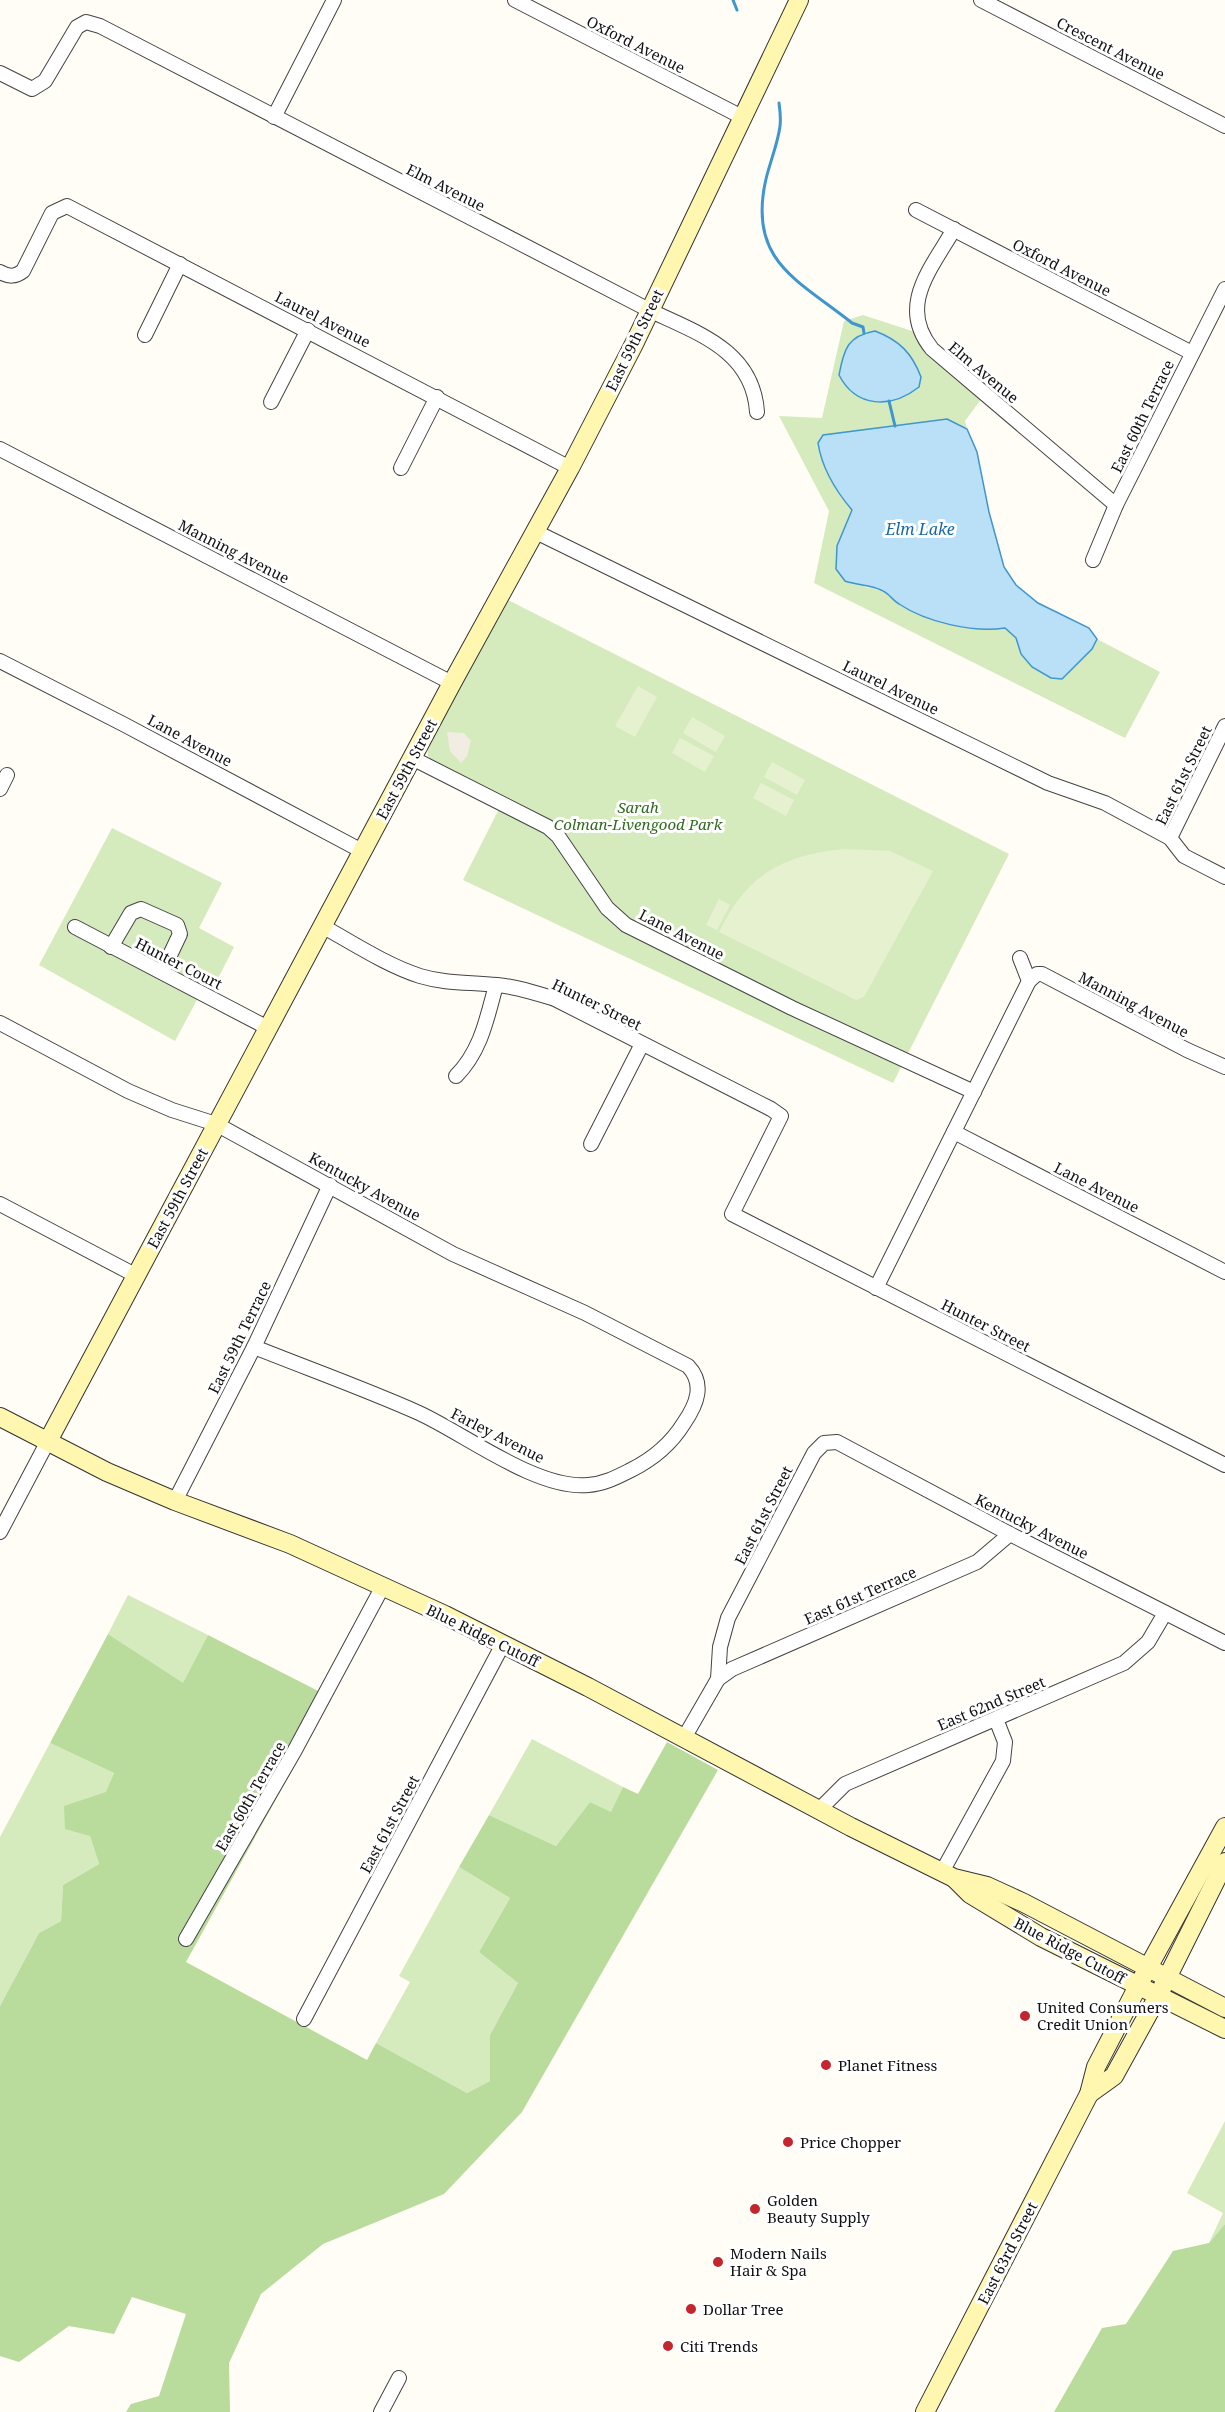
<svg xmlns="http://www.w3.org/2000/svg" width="1225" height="2412" font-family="'Noto Serif',serif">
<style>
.green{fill:#d5ebbd}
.forest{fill:#b9dc9c}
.pitch{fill:#e6f2cf}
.plaza{fill:#f1ede2}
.water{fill:#b9e0f7;stroke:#3f96cf;stroke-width:1.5}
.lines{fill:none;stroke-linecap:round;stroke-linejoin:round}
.stream{stroke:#3f96cf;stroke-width:3}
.street-casing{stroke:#444;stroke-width:16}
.secondary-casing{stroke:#333;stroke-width:20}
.street{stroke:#fff;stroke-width:14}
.secondary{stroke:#fff6b0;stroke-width:18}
.poi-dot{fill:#c4262e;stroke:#fff;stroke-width:2}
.labels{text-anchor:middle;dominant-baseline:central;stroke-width:6;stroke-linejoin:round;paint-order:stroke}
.street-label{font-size:15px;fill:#111;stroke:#fff}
.park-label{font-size:15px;font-style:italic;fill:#2f6b1f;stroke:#fff}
.poi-label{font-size:15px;fill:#111;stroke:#fff;text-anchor:start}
.water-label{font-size:16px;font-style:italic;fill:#1768a6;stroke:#fff}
</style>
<rect width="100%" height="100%" fill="#fffdf5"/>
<!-- green -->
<g class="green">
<path d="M 863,315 L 915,332 C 928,362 957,378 982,398 L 965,421 L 967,429 L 947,419 L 841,497 L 853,510 L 837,546 L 865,587 C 884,589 883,592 897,603 C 918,620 979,632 1005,628 L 1016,638 L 1021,654 L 1092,649 L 1097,639 L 1160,672 L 1125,738 L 814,583 L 829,511 L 779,416 L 822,418 L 844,321 Z"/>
<polygon points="508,600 1009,854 893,1083 463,880 499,809 433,762 428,756 427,749"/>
<polygon points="112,828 222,883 199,928 234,947 211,992 198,998 175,1041 39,965"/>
<polygon points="128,1595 208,1635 183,1684 108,1634"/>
<polygon points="532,1739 623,1787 612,1813 590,1802 556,1846 489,1815"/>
<polygon points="50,1743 114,1773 90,1836 99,1864 63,1885 61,1921 39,1933 0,2006 0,1837"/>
<polygon points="459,1867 510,1898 479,1952 518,1983 490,2035 490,2081 467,2093 376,2043 410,1982 399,1976"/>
<polygon points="1225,2121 1225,2224 1209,2243 1223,2213 1187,2193"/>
</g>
<!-- forest -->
<g class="forest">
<polygon points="108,1634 183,1683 208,1635 332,1698 186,1962 367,2060 376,2043 467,2093 490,2081 490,2035 518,1983 479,1952 510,1898 459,1867 489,1815 556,1846 590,1802 611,1812 623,1787 638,1794 667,1742 718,1770 522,2112 444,2194 323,2244 261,2294 229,2363 230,2412 126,2412 131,2404 159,2396 186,2314 132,2297 114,2334 69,2326 19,2362 0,2356 0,2006 39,1933 61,1921 63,1885 99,1864 90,1836 65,1829 64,1806 106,1792 114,1773 50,1743"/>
<polygon points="1225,2224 1225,2412 1054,2412 1102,2328 1126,2324 1173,2251 1209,2243"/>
</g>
<!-- pitch -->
<g class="pitch">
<polygon points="638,686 657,697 635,737 615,726"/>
<polygon points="692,717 725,736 716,752 683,733"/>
<polygon points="680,738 714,756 705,772 672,753"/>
<polygon points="772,762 805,780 797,795 764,777"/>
<polygon points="761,783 794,800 786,816 753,798"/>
<path d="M 845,849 L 890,851 L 933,871 L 864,997 L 856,1000 L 719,932 C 747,874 783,855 845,849 Z"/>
<polygon points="719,899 730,905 717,930 706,925"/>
</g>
<!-- plaza -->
<polygon class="plaza" points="447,732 464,733 471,741 467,756 461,763 450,751"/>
<!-- water -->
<g class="water">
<path d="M 875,331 C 899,340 912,353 921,377 L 919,387 C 891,409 856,408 839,375 C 844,348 848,336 875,331 Z"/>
<path d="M 947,419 L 967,429 L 977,452 L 989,512 L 1004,567 L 1016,585 L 1038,603 L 1089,628 L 1097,639 L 1092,649 L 1062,679 L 1051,678 L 1032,667 L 1021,654 L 1016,638 L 1005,628 C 973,633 926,622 899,604 C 892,600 889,593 881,590 C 871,585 856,585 845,581 L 836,569 L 837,546 L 852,510 C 835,490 822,469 818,443 L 823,435 Z"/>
</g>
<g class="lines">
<!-- stream -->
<g class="stream">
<polyline points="733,0 737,10"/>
<path d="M 779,103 C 780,110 781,118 780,126 C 778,143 770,162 766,179 C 747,261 798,280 852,323 L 863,327 L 864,333"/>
<polyline points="889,401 895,426"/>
</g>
<!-- street casing -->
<g class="street-casing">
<g id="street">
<polyline points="515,0 742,117"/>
<polyline points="981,0 1225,126"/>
<path d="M 0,73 L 32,89 L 45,81 L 77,27 L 86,22 L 100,26 L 649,310 C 697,333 753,350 757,412"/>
<polyline points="274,117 334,0"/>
<polyline points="916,210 1192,353"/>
<path d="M 954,229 C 931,269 897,306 932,349 L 1116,505"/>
<path d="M 0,272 C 9,277 15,277 23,271 L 52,213 L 67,206 L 570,468"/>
<polyline points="145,335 180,264"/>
<polyline points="271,402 308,330"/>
<polyline points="0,449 452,683"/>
<polyline points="401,468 437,397"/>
<polyline points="536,532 1048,783 1105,803 1170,838 1184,856 1225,877"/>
<polyline points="1093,560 1116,505 1225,289"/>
<polyline points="0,661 125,725 362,851"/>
<polyline points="412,758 548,827 558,836 607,908 626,925 792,1008 974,1092"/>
<polyline points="0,789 7,775"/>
<polyline points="1170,838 1225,726"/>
<path d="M 322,926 C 353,943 386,965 420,976 C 446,984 471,982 497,985 C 518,987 536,993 555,999 L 771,1109 L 781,1116 L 732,1214 L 1225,1465"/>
<polyline points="75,927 268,1028"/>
<polyline points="111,947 131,913 141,909 177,925 180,934 162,972"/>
<polyline points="1029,981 1037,974 1042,974 1187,1050 1225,1067"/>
<path d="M 0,1023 L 128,1091 L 172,1110 L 216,1124 L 453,1254 L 585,1313 L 688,1366 C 705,1384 697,1404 684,1423 C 671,1444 653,1459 631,1470 C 617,1477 604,1484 588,1485 C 537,1490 465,1434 419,1413 C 365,1389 309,1369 254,1347"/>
<path d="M 456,1076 C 481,1051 487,1018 496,985"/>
<polyline points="954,1132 1225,1272"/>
<polyline points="591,1144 642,1044"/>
<polyline points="0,1204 135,1275"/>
<polyline points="876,1288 1029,981 1020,958"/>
<polyline points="175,1501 254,1347 330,1185"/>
<polyline points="0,1532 48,1441"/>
<polyline points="718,1679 732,1669 977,1562 1010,1534"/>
<polyline points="684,1738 718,1679 720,1647 728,1618 814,1453 824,1443 837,1442 1010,1534 1225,1643"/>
<polyline points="819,1810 845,1784 1124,1663 1148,1642 1165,1613"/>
<polyline points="942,1872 1003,1761 1005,1742 996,1719"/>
<polyline points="186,1939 295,1750 383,1586"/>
<polyline points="304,2019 503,1644"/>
<polyline points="381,2412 399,2378"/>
</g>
</g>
<!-- secondary casing -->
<g class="secondary-casing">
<g id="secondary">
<polyline points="0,1417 107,1472 175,1501 290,1544 445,1615 588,1687 851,1827 954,1878 987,1886 1024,1903 1225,2008"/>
<polyline points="48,1441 452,683 570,468 634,344 799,0"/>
<polyline points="955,1879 970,1894 1041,1937 1225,2029"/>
<polyline points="1089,2094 1114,2076 1158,1996 1225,1862"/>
<polyline points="925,2412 1089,2094 1096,2067 1138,1986 1225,1827"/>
</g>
</g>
<!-- street -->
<use href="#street" class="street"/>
<!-- secondary -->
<use href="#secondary" class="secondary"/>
</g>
<!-- markers -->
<g class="poi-dot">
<circle cx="1025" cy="2016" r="6"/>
<circle cx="826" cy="2065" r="6"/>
<circle cx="788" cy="2142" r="6"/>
<circle cx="755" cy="2209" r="6"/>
<circle cx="718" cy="2262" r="6"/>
<circle cx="691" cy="2309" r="6"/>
<circle cx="668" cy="2346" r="6"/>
</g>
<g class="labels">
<!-- street labels -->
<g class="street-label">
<text transform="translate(636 44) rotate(27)">Oxford Avenue</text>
<text transform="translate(1111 48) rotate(27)">Crescent Avenue</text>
<text transform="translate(446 187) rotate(27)">Elm Avenue</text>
<text transform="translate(1062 267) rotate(27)">Oxford Avenue</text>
<text transform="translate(323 319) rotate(27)">Laurel Avenue</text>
<text transform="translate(634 340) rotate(-64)">East 59th Street</text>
<text transform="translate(984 372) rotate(40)">Elm Avenue</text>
<text transform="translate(1142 416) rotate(-64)">East 60th Terrace</text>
<text transform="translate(234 551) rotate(27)">Manning Avenue</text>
<text transform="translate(891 687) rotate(26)">Laurel Avenue</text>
<text transform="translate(190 740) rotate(28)">Lane Avenue</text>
<text transform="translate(406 769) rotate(-62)">East 59th Street</text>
<text transform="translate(1183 775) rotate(-64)">East 61st Street</text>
<text transform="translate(682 934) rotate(27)">Lane Avenue</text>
<text transform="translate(179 963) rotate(27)">Hunter Court</text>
<text transform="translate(597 1004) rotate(26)">Hunter Street</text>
<text transform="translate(1134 1004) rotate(28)">Manning Avenue</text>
<text transform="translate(365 1186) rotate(29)">Kentucky Avenue</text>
<text transform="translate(1097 1187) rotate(27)">Lane Avenue</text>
<text transform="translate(177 1198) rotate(-62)">East 59th Street</text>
<text transform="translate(986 1325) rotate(27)">Hunter Street</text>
<text transform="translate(239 1337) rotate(-64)">East 59th Terrace</text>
<text transform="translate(498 1435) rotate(27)">Farley Avenue</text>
<text transform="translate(763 1515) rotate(-63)">East 61st Street</text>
<text transform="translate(1032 1526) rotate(27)">Kentucky Avenue</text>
<text transform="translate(860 1595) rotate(-24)">East 61st Terrace</text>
<text transform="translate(483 1635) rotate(26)">Blue Ridge Cutoff</text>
<text transform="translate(991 1703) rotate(-23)">East 62nd Street</text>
<text transform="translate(250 1796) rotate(-60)">East 60th Terrace</text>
<text transform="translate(389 1824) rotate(-62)">East 61st Street</text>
<text transform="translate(1070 1950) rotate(28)">Blue Ridge Cutoff</text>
<text transform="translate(1007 2253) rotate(-63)">East 63rd Street</text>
</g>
<!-- park labels -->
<g class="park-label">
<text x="638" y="807">Sarah<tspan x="638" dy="17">Colman-Livengood Park</tspan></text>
</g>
<!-- poi labels -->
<g class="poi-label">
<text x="1037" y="2007">United Consumers<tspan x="1037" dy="17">Credit Union</tspan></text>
<text x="838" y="2065">Planet Fitness</text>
<text x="800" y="2142">Price Chopper</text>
<text x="767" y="2200">Golden<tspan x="767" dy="17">Beauty Supply</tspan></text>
<text x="730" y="2253">Modern Nails<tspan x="730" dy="17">Hair &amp; Spa</tspan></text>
<text x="703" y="2309">Dollar Tree</text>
<text x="680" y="2346">Citi Trends</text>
</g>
<!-- water labels -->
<g class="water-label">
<text x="920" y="529">Elm Lake</text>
</g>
</g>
</svg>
